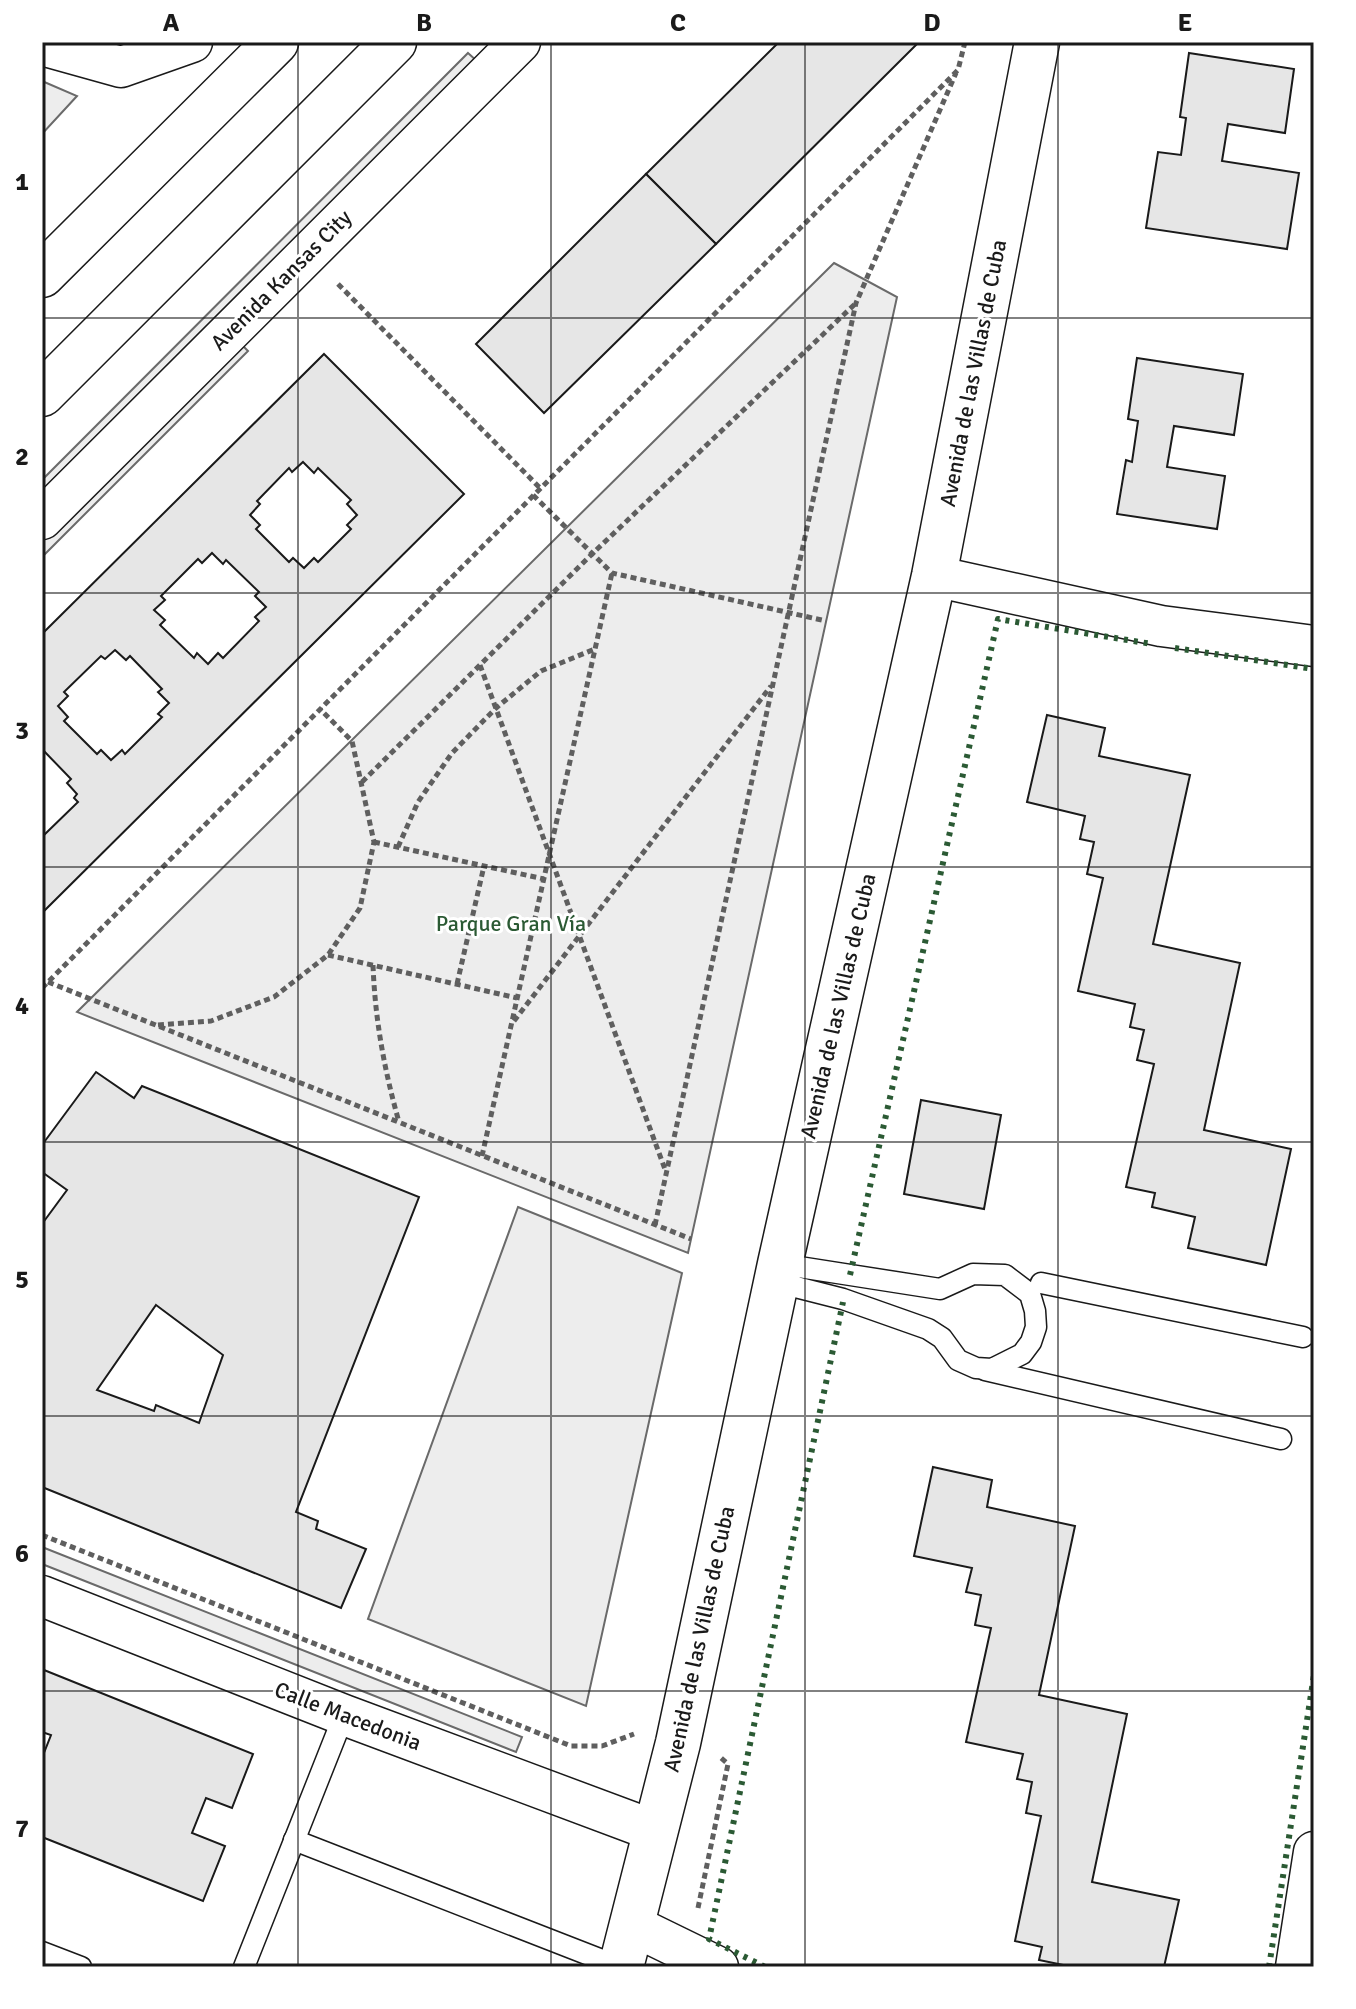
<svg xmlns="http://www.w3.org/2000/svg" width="1356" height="2009" font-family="Signika,sans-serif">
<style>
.built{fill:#ededed;stroke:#6a6a6a;stroke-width:2}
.building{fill:#e6e6e6;stroke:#1a1a1a;stroke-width:2;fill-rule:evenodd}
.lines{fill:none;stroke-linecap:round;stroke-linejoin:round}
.service-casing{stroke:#1a1a1a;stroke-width:23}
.minor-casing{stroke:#1a1a1a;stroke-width:43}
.tertiary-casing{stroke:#1a1a1a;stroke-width:47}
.primary-casing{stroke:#1a1a1a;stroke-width:47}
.path{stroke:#5f5f5f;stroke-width:5;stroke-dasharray:6 4;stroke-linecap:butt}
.service{stroke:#fff;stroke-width:20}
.minor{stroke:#fff;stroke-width:40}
.tertiary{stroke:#fff;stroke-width:44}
.primary{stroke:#fff;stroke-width:44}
.hedge{stroke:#2b5a34;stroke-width:6;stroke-dasharray:4 6;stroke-linecap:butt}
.grid{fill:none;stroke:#1a1a1a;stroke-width:2;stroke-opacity:0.55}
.labels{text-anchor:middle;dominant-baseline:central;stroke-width:6;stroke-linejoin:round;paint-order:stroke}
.street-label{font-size:22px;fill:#1a1a1a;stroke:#fff}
.park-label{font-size:22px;fill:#2b5a34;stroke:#fff}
.neatline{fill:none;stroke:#1a1a1a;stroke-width:3}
.grid-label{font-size:26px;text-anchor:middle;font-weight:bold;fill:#1a1a1a}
</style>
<rect width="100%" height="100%" fill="#fff"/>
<!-- built -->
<g class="built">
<polygon points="468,53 478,62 42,499 42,480"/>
<polygon points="42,81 77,96 42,134"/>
<polygon points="834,263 897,297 688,1253 77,1012"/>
<polygon points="238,341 248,351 42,557 42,538"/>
<polygon points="518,1207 682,1273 586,1706 368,1619"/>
<polygon points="42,1547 522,1737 516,1752 42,1564"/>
</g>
<!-- building -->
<g class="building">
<polygon points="779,42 919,42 716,244 646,174"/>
<polygon points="1189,53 1294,69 1285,133 1228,124 1222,161 1299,173 1287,249 1146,228 1158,152 1181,155 1186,118 1180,117"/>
<polygon points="646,174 716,244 544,413 476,344"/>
<path d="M 324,354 L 464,494 L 42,913 L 42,837 L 78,802 L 74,798 L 77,794 L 67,783 L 71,779 L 42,749 L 42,634 ZM 303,462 L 314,473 L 318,468 L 351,500 L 347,504 L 357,515 L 347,525 L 351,529 L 318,562 L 314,558 L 304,568 L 293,558 L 289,562 L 256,529 L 260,525 L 250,515 L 260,504 L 257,501 L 289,468 L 292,472 ZM 212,553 L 223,564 L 226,560 L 259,592 L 255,596 L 266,607 L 255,617 L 259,621 L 223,658 L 218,653 L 208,664 L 197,653 L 194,658 L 160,625 L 165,620 L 154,610 L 165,600 L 161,596 L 198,559 L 202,563 ZM 115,650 L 126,660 L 130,656 L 162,689 L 158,692 L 169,703 L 158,714 L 162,717 L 125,754 L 122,750 L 111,760 L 101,750 L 97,754 L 64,721 L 68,717 L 58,706 L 68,696 L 64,692 L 101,656 L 105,659 Z"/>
<polygon points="1137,358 1243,374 1234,435 1174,426 1167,467 1225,476 1217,529 1117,514 1126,460 1132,462 1138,421 1128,419"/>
<polygon points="1047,715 1105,728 1099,756 1190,775 1153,944 1240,963 1204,1130 1291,1149 1266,1265 1188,1248 1195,1217 1152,1207 1155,1193 1126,1187 1154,1064 1137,1060 1144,1030 1130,1027 1135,1004 1078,991 1103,878 1087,874 1094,842 1080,839 1085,816 1027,802"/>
<path d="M 96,1072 L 134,1098 L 142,1086 L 419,1197 L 296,1512 L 318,1521 L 316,1529 L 366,1549 L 341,1608 L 42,1487 L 42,1224 L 67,1190 L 42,1172 L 42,1145 ZM 156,1305 L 223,1355 L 199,1423 L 156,1405 L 154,1411 L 97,1390 Z"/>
<polygon points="921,1100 1001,1115 984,1209 904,1194"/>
<polygon points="933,1467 992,1480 987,1507 1075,1526 1039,1695 1127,1714 1092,1882 1179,1900 1164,1967 1073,1967 1039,1960 1042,1947 1015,1941 1041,1816 1026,1813 1032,1782 1017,1779 1023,1754 966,1742 991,1628 975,1625 981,1595 966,1592 972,1568 914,1556"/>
<polygon points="44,1670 253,1754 232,1808 206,1798 192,1833 225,1846 203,1901 42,1837 42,1758 51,1735 42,1732 42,1676"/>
</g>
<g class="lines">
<!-- service casing -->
<g class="service-casing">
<g id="service">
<polyline points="776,1282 843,1299 928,1329 942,1338 958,1360 976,1368 992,1369 1022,1354 1031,1342 1036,1327 1035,1311 1030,1294 1005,1275 973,1274 940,1289 780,1264"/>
<polyline points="1041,1283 1303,1337"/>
<polyline points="985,1370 1281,1439"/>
<polyline points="294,1840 620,1967"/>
<polyline points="42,1952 81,1967"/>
<polyline points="244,1967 344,1715"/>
</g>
</g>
<!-- minor casing -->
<g class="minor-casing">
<g id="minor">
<polyline points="42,45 121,67 192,42"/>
<polyline points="42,519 520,42"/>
<polyline points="934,576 1161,626 1314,646"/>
<polyline points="42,1596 344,1715 655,1831"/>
<polyline points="632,1925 718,1967"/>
<polyline points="1296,1967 1314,1852"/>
</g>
</g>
<!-- tertiary casing -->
<g class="tertiary-casing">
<polyline id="tertiary" points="621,1967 678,1743 780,1264 934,576 1037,42"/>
</g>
<!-- primary casing -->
<g class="primary-casing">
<g id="primary">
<polyline points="42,275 276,42"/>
<polyline points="42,394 394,42"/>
</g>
</g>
<!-- path -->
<g class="path">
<polyline points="338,284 540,488"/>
<polyline points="533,495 612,573 826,621"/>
<polyline points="480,665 666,1172"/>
<polyline points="362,782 592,554 855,304"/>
<polyline points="374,842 544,879"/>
<polyline points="398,847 418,802 452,753 496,708 541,671 595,649"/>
<polyline points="328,955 517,998"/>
<path d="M 373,965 C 375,1019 384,1069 399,1122"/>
<polyline points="48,982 691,1239"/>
<polyline points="457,984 484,866"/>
<polyline points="42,988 958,70 965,42"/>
<polyline points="514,1021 771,686"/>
<polyline points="158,1025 211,1021 274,997 328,955 360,908 374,842 352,741 320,709"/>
<polyline points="482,1156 612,573"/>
<polyline points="655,1225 856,303 956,73"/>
<polyline points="42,1535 571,1746 602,1746 634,1734"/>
<polyline points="698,1908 728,1764 720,1757"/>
</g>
<!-- service -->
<use href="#service" class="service"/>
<!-- minor -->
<use href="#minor" class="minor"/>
<!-- tertiary -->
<use href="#tertiary" class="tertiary"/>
<!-- primary -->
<use href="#primary" class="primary"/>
<!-- hedge -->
<g class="hedge">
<polyline points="1175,648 1314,669"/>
<polyline points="850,1275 998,619 1152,644"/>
<polyline points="765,1967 709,1939 843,1302"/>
<polyline points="1269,1967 1314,1675"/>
</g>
</g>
<!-- grid -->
<path class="grid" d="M 298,42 L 298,1967M 551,42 L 551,1967M 805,42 L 805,1967M 1058,42 L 1058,1967M 42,318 L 1314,318M 42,593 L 1314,593M 42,867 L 1314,867M 42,1142 L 1314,1142M 42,1416 L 1314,1416M 42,1691 L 1314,1691"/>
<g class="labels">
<!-- street labels -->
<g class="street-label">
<text transform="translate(281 280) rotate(-45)">Avenida Kansas City</text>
<text transform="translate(973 373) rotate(-79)">Avenida de las Villas de Cuba</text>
<text transform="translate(838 1006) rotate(-77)">Avenida de las Villas de Cuba</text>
<text transform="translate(699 1639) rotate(-78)">Avenida de las Villas de Cuba</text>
<text transform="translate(348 1716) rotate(21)">Calle Macedonia</text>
</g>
<!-- park labels -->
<g class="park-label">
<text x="511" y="923">Parque Gran Vía</text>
</g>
</g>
<!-- border -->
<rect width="1356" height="2009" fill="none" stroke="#ffffff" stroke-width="88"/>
<rect x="44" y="44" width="1268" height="1921" class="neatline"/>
<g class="grid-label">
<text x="171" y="31">A</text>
<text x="424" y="31">B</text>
<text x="678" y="31">C</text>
<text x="932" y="31">D</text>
<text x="1185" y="31">E</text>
<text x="22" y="190">1</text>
<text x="22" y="465">2</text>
<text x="22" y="739">3</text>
<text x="22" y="1014">4</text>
<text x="22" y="1288">5</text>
<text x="22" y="1562">6</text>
<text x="22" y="1837">7</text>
</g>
</svg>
